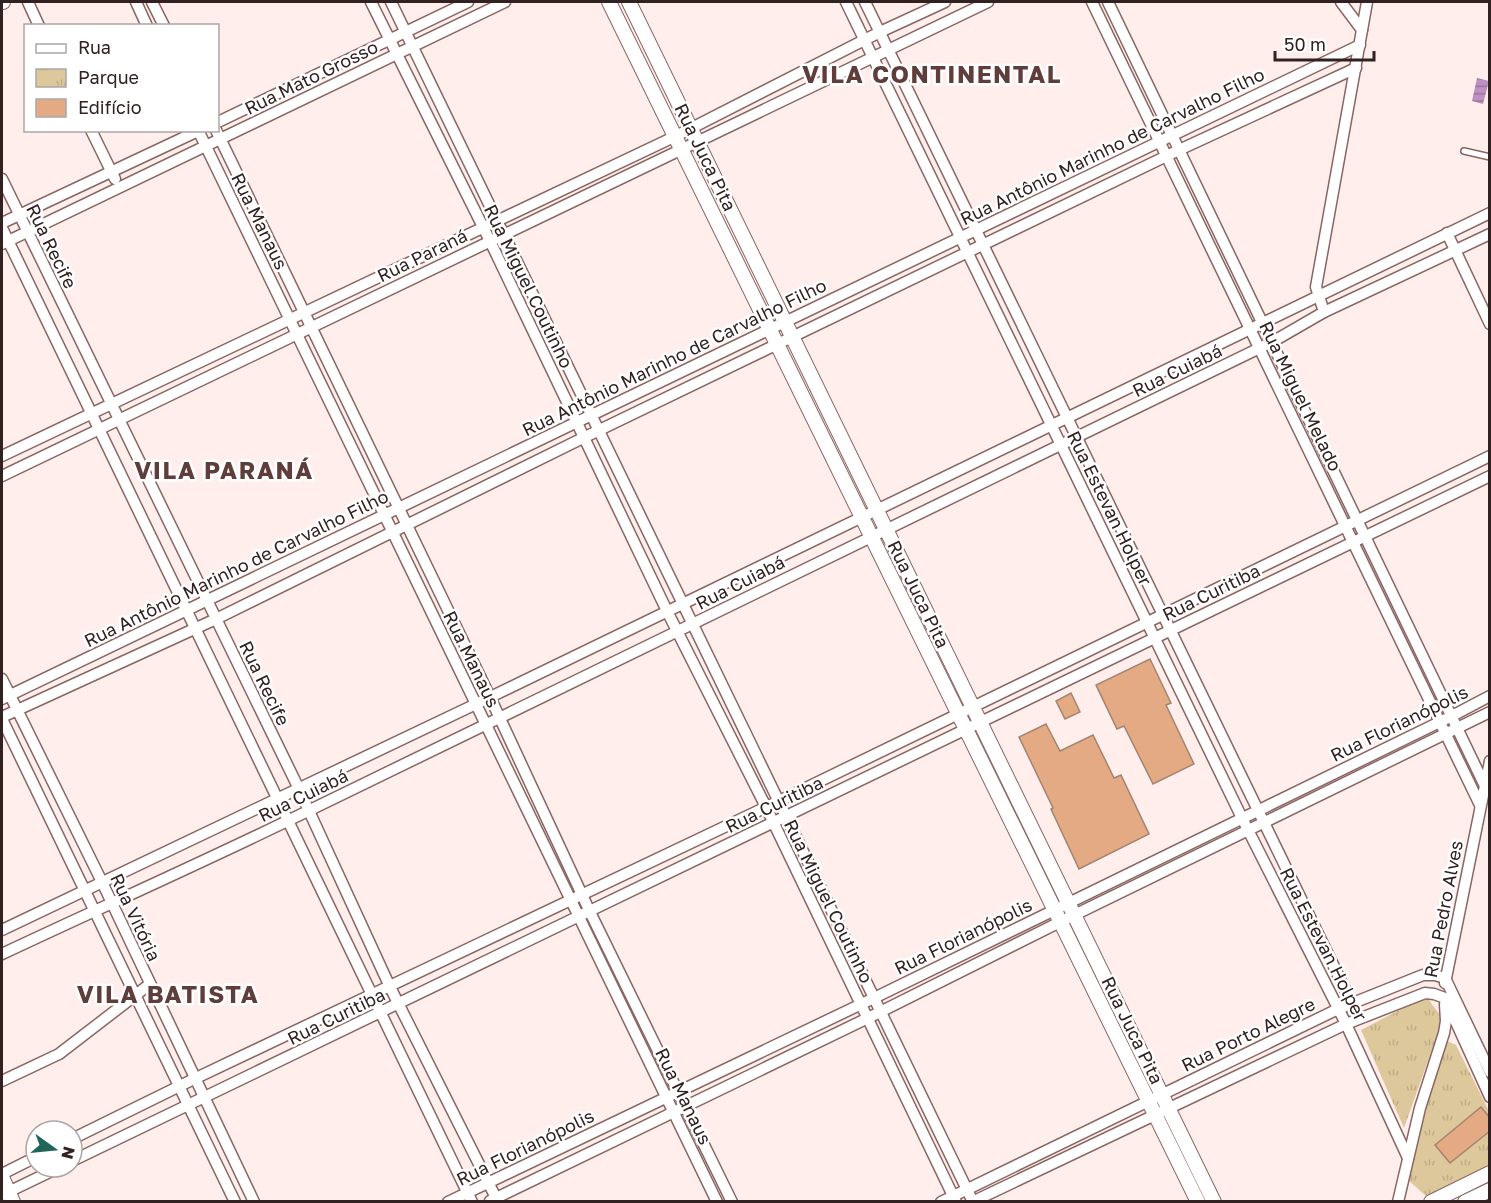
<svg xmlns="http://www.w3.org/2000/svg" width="1491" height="1203" font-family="'Golos Text',sans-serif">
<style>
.park{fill:url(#park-tufts)}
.water{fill:url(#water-rules)}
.building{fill:#e3aa84;stroke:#a38470;stroke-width:1.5}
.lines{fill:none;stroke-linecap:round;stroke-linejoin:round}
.service-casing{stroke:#8a6562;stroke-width:8}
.minor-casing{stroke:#8a6562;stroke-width:13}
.tertiary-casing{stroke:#8a6562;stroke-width:16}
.service{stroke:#fff;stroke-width:5}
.minor{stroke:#fff;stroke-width:10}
.tertiary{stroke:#fff;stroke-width:14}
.labels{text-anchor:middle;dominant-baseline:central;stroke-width:5;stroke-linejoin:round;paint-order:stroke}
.street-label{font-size:18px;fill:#312120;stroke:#fff}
.district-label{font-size:24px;font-weight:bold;letter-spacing:1.5px;fill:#5e3d3a;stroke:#fff}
</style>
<defs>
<pattern id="park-tufts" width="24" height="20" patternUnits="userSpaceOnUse" patternTransform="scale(1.5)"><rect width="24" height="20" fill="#ddc89b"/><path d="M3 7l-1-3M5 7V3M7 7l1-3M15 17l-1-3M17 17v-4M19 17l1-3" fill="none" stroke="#beac85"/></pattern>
<pattern id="water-rules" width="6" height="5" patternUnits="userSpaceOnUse" patternTransform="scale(1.5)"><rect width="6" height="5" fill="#bd91c1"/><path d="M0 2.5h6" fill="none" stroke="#9a769c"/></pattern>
</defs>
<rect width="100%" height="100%" fill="#ffeeec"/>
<!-- park -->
<g class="park">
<polygon points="1426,996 1443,1019 1404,1128 1361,1030"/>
<polygon points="1447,1041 1456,1045 1489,1111 1489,1167 1426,1196 1408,1180 1440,1051"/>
</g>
<!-- water -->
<polygon class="water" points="1477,78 1489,81 1483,104 1472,101"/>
<!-- building -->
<g class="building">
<polygon points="1150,659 1171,703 1166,705 1194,764 1153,784 1124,726 1117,729 1096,685"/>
<polygon points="1071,693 1080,712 1065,719 1056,701"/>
<polygon points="1046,724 1060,751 1093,735 1114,778 1121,775 1149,834 1079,869 1051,809 1053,808 1019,737"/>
<polygon points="1481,1107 1490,1118 1490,1131 1450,1163 1435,1145"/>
</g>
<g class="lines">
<!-- service casing -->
<g class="service-casing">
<polyline id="service" points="1464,151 1490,157"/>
</g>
<!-- minor casing -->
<g class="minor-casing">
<g id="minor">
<polyline points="28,2 39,26"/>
<polyline points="136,2 147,26"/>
<polyline points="152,2 164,26"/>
<polyline points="371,2 490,241 667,611 766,807 956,1202"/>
<polyline points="391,2 973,1202"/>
<polyline points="846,2 1242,818 1346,1024 1408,1158"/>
<polyline points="865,2 1359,1018"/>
<polyline points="1092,2 1480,805"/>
<polyline points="1108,2 1484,784"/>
<polyline points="1341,2 1362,30"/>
<polyline points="218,122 468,2"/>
<polyline points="91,130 115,179"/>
<polyline points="198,130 717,1202"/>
<polyline points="216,130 490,697 590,912 732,1202"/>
<polyline points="2,179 298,787 390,987 498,1202"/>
<polyline points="2,223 200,130"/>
<polyline points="2,228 472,1202"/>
<polyline points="1447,233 1490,324"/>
<polyline points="2,244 505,2"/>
<polyline points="1324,312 1316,287 1367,2"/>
<polyline points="2,456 676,136 880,32 945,2"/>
<polyline points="2,476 988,2"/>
<polyline points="2,679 102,882 254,1202"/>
<polyline points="2,699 1360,45"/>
<polyline points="2,717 216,619 585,437 1179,150 1356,68"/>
<polyline points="2,719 235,1202"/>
<polyline points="2,930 476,704 1490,213"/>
<path d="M 2,954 C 104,906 208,860 310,810 C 630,654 950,496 1272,342 L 1324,312 L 1490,234"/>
<polyline points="1445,983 1490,761"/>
<polyline points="2,1081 59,1054 150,984"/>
<polyline points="72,1139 194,1079 779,801 1490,456"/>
<polyline points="72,1161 1490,476"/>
<polyline points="2,1174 36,1157"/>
<polyline points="2,1195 60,1167"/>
<polyline points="490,1201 868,1018 1060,922 1490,712"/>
<polyline points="448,1202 874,998 1452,716 1490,696"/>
<polyline points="941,1202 1338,1009 1423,975 1435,975 1445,978 1490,1072"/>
<polyline points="972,1202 1346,1024 1425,993 1434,994 1445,998 1490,1097"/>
<polyline points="1398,1202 1420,1108 1444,1033 1446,1021 1445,1004"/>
</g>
</g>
<!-- tertiary casing -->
<g class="tertiary-casing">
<g id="tertiary">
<polyline points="2,2 3,2"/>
<polyline points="609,2 1198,1202"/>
<polyline points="629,2 1214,1202"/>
<polyline points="2,1177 13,1202"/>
<polyline points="1431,1202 1490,1173"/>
<polyline points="1465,1202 1490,1190"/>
</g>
</g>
<!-- service -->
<use href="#service" class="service"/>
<!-- minor -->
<use href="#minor" class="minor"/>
<!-- tertiary -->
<use href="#tertiary" class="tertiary"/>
</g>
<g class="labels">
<!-- street labels -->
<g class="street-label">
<text transform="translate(311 77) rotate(-26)">Rua Mato Grosso</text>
<text transform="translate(1112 146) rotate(-26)">Rua Antônio Marinho de Carvalho Filho</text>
<text transform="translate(706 157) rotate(64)">Rua Juca Pita</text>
<text transform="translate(260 221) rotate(64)">Rua Manaus</text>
<text transform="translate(52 246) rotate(64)">Rua Recife</text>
<text transform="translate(422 255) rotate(-26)">Rua Paraná</text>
<text transform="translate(529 286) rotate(64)">Rua Miguel Coutinho</text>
<text transform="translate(674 357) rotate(-26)">Rua Antônio Marinho de Carvalho Filho</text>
<text transform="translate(1177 370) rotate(-26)">Rua Cuiabá</text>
<text transform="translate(1301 396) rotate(64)">Rua Miguel Melado</text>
<text transform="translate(1110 508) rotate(64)">Rua Estevan Holper</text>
<text transform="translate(236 568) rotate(-26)">Rua Antônio Marinho de Carvalho Filho</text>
<text transform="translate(740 582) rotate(-27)">Rua Cuiabá</text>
<text transform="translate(1211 592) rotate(-26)">Rua Curitiba</text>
<text transform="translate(919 594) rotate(64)">Rua Juca Pita</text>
<text transform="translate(472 659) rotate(64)">Rua Manaus</text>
<text transform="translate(265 683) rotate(64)">Rua Recife</text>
<text transform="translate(1399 723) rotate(-26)">Rua Florianópolis</text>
<text transform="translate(303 795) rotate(-26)">Rua Cuiabá</text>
<text transform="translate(774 804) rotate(-26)">Rua Curitiba</text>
<text transform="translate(829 901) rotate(64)">Rua Miguel Coutinho</text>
<text transform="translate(1443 909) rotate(-79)">Rua Pedro Alves</text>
<text transform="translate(136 917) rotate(65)">Rua Vitória</text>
<text transform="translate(963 936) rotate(-26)">Rua Florianópolis</text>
<text transform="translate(1324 944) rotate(63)">Rua Estevan Holper</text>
<text transform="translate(336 1016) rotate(-26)">Rua Curitiba</text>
<text transform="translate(1133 1030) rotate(64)">Rua Juca Pita</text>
<text transform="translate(1248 1034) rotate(-26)">Rua Porto Alegre</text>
<text transform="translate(684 1096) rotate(64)">Rua Manaus</text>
<text transform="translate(525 1147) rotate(-26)">Rua Florianópolis</text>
</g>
<!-- district labels -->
<g class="district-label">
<text x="932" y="73">VILA CONTINENTAL</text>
<text x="224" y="469">VILA PARANÁ</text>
<text x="168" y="993">VILA BATISTA</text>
</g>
</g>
<!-- border -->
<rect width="1491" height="1203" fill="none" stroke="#312120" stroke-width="6"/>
<!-- legend -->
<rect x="24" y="24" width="195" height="108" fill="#ffffff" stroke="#ada6a6" stroke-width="1.5"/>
<rect x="36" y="44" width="30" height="9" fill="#ffffff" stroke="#ada6a6" stroke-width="1.5"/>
<text x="78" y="54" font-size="18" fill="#312120">Rua</text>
<rect x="36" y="69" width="30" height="18" fill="url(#park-tufts)" stroke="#ada6a6" stroke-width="1.5"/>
<text x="78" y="84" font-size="18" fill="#312120">Parque</text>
<rect x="36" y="99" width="30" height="18" fill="#e3aa84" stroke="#ada6a6" stroke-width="1.5"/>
<text x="78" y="114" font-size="18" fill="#312120">Edifício</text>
<!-- north arrow -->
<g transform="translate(54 1149) rotate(105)"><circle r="28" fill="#ffffff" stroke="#ada6a6" stroke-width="1.5"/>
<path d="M0-4.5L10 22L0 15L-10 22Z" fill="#216658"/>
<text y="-9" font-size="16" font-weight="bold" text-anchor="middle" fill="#312120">N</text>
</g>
<!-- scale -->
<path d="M1275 51v9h99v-9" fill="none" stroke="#312120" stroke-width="3"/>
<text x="1284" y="51" font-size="18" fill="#312120" stroke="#ffffff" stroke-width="4.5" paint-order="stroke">50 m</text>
</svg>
